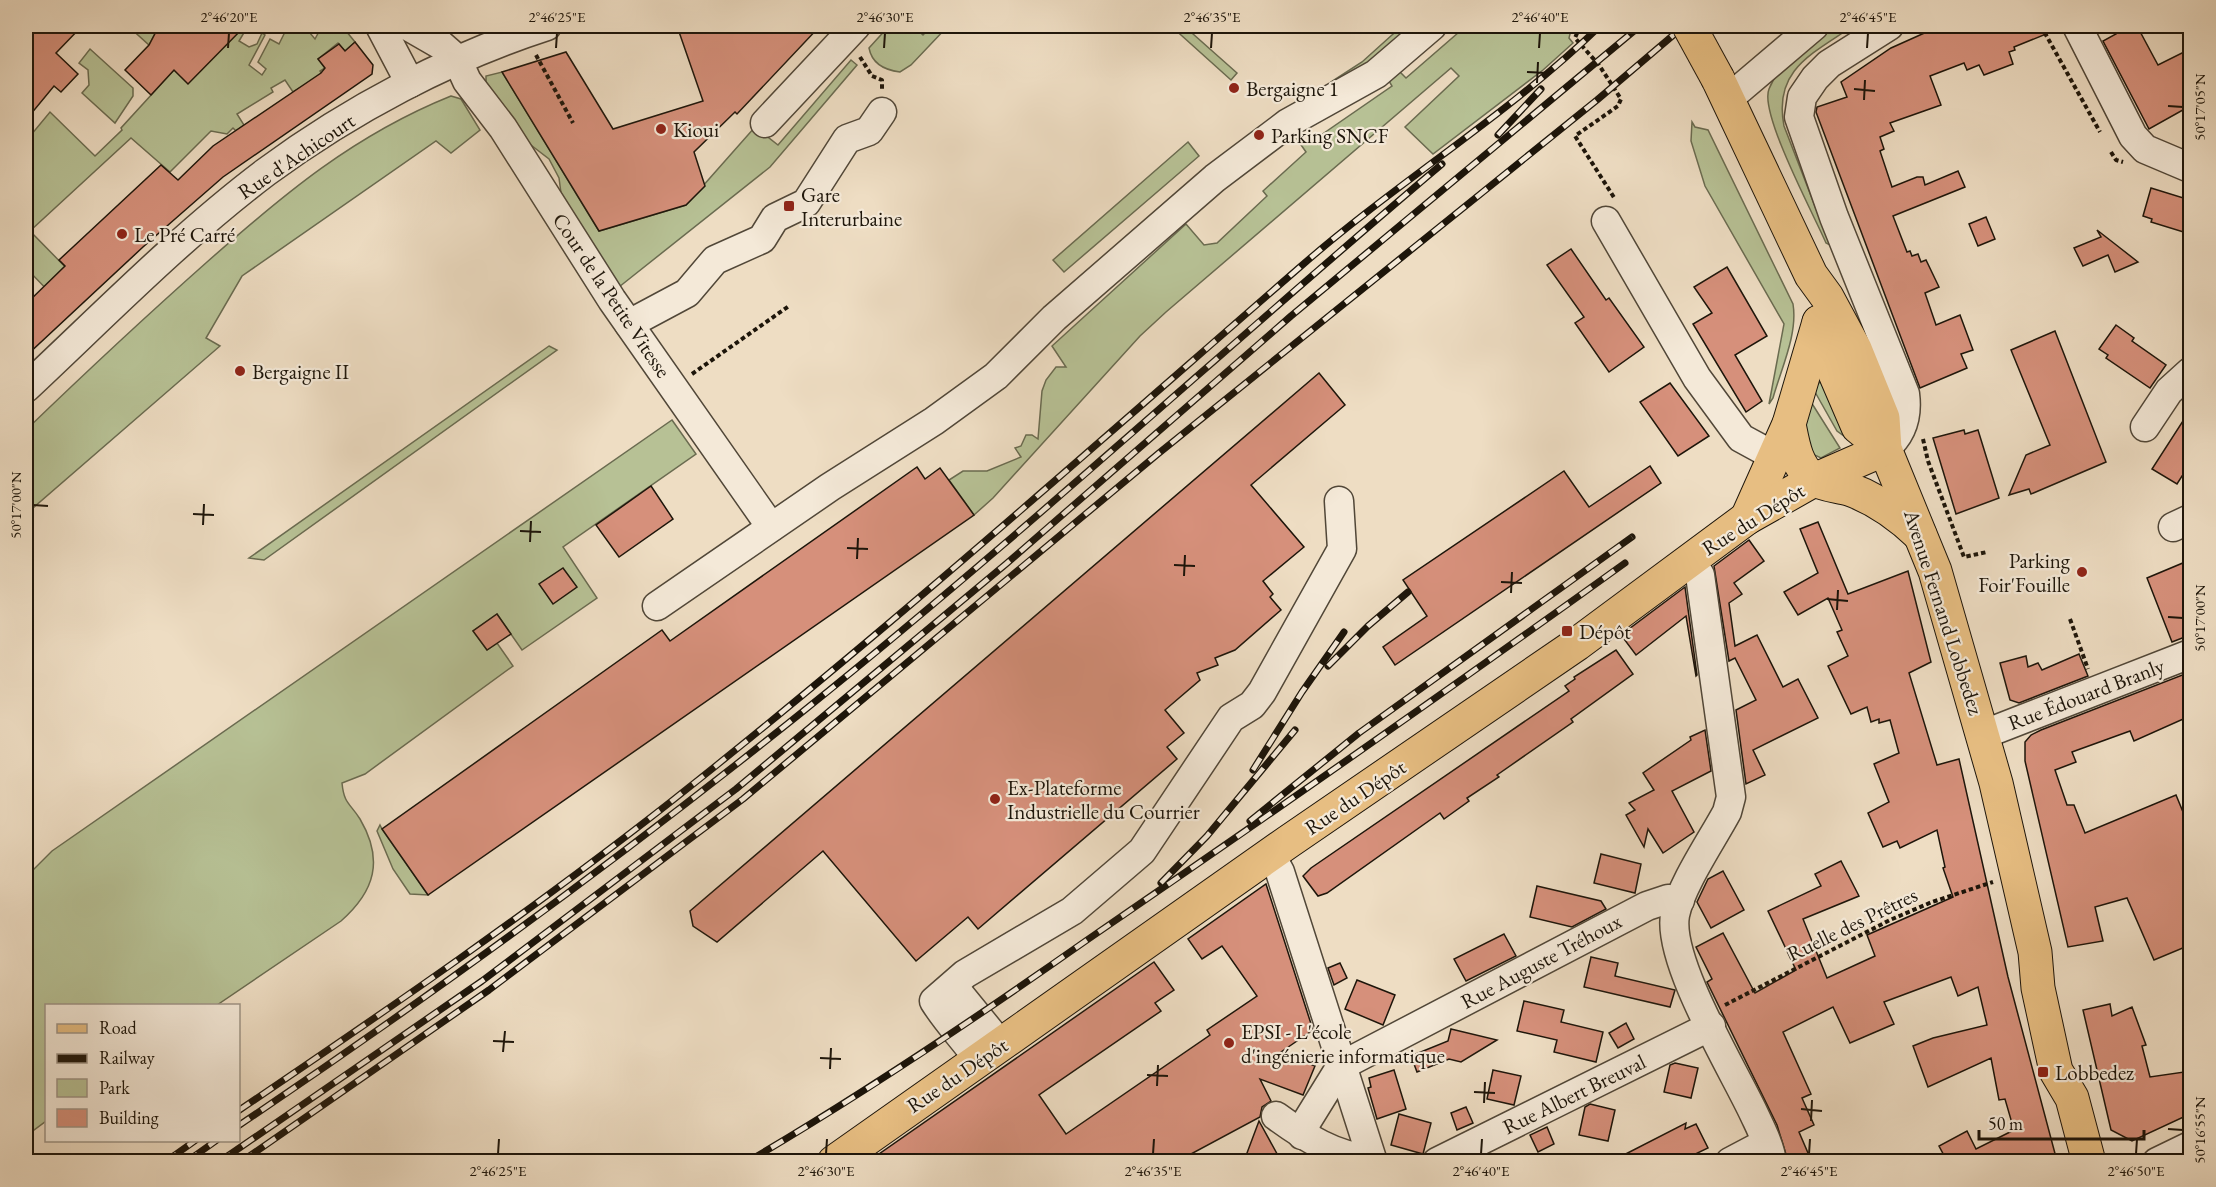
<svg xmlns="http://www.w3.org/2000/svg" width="2216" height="1187" font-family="'EB Garamond',serif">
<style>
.green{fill:#b7c195;stroke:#6a6b50;stroke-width:1.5}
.building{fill:#d6907b;stroke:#1d150a;stroke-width:1.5}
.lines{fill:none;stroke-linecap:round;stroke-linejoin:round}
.minor-casing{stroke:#514738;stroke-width:31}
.major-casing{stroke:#1d150a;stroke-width:35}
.path{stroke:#1d150a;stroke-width:4;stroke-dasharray:4.5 3;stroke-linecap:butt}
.minor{stroke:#f4e9d8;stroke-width:28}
.major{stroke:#e7be82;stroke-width:33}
.rail-casing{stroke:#1d150a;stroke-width:7}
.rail{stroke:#f4e9d8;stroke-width:4.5;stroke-dasharray:14;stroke-linecap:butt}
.major-bridge-casing{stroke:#1d150a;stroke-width:35;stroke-linecap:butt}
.major-bridge{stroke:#e7be82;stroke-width:33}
.ticks{fill:none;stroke:#1d150a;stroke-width:2}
.poi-dot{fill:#8f2418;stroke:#f4e9d8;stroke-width:2}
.labels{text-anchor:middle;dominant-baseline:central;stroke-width:4.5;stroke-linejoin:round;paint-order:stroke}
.poi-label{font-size:21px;fill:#1d150a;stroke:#f4e9d8;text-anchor:start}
.street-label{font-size:21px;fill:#1d150a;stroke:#f4e9d8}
.neatline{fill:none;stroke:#1d150a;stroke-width:2}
.ticks-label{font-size:15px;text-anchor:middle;fill:#1d150a}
</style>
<rect width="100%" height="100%" fill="#eeddc3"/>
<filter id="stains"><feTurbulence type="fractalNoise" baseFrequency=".00333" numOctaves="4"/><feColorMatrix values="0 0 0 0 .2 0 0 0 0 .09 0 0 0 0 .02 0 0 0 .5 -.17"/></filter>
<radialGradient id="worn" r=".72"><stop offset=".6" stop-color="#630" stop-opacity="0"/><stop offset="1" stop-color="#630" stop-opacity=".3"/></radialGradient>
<!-- green -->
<g class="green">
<polygon points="128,26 159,26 149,45"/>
<polygon points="226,26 248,26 239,41 249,47 257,44 262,33 265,35 249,65 262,75 266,69 258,62 270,39 279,44 288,26 304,26 315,39 322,26 342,26 355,42 345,51 338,43 318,59 325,68 320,71 322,75 293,92 285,80 271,88 273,92 237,114 244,125 236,131 233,128 227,134 211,131 170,172 131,138 30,231 78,280 57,300 26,268 26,141 50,112 95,156 122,130 121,128 174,70 188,83"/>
<path d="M 889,26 L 913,26 L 923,35 L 932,26 L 948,26 L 911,65 L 900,72 C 884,70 872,64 869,48 Z"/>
<polygon points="1171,26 1184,26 1237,73 1231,80"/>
<polygon points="1402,26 1415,26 1335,88 1331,82 1362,62"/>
<polygon points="1466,26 1572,26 1569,38 1573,43 1543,70 1433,154 1405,127 1459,76 1451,68 1166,312 1140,336 993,498 974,515 949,480 963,471 987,471 1021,457 1015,448 1021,446 1026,435 1032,435 1038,439 1042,391 1046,380 1056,367 1066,367 1052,346 1186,224 1204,245 1217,243 1267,196 1263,191 1306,152 1294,135 1298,132 1308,144 1392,86 1386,76 1396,68 1406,78"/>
<path d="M 1835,26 L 1853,26 C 1812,54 1773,70 1784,126 L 1830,245 L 1826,243 C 1814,215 1759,113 1769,89 C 1780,61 1810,42 1835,26 Z"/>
<polygon points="90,49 133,88 133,96 115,123 82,93 89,85 88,70 79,63"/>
<polygon points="851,60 857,65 770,167 619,287 561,193 559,178 549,159 527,142 486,83 486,76 502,72 599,231 686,205 755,127 778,145"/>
<path d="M 451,96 L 461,99 L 480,130 L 451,153 L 436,141 L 242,276 L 206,338 L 220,346 L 26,514 L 26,430 C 85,373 145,317 207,262 C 284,194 354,135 451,96 Z"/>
<path d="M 1692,122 L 1695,127 L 1708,130 L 1793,304 C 1798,334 1781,369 1773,398 L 1769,404 L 1784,324 L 1705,186 L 1691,141 Z"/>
<polygon points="1188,142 1199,156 1064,272 1053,260"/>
<polygon points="549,346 557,350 264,560 249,558"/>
<polygon points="1822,381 1844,426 1844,436 1837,431 1815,392 1817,384"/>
<polygon points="1811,402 1840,448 1821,458 1808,452 1803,437"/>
<path d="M 672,420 L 696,454 L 563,547 L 597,598 L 522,650 L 497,614 L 473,631 L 487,650 L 497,643 L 513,666 L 365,774 L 342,783 C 344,804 350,803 360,819 C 384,860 375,891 341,921 L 217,1005 L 46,1006 L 46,1121 L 26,1136 L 26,877 L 52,851 Z"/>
<polygon points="380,825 382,829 428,895 410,894 393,869 377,831"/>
</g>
<!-- building -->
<g class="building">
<polygon points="36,26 82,26 56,53 78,74 61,92 54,86 26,120 26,39"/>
<polygon points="159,26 245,26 188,84 174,70 151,95 125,70 149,45"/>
<polygon points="677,26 820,26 737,114 735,112 694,152 705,186 686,205 599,231 502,72 566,52 613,129 703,101"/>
<polygon points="1940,26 2061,26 2061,28 2014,47 2015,50 2009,52 2013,64 1984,75 1979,65 1967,70 1964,63 1930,76 1941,105 1890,123 1894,131 1880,137 1884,149 1880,151 1892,187 1917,177 1923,177 1925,185 1958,171 1965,187 1893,216 1907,252 1910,251 1912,256 1918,254 1921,262 1926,260 1939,287 1925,293 1936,325 1960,315 1973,350 1961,354 1967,368 1920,388 1816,112 1817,107 1847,97 1841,82 1891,48"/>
<polygon points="2112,26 2137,26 2158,65 2190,49 2190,106 2149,129 2103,41 2116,34"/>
<polygon points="355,42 373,65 372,74 223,177 143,247 26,356 26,304 65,266 59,260 73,247 161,165 178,180 213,146 321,73 325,68 318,59 339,44 345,51"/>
<polygon points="2151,188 2190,200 2190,234 2151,222 2152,219 2143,216"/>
<polygon points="1986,217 1995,239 1978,246 1969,224"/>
<polygon points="2097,230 2115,244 2138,262 2115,272 2108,255 2083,266 2074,248 2101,237"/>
<polygon points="1571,249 1606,300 1609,298 1644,347 1609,372 1575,323 1584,317 1547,265"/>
<polygon points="1727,267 1767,336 1735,355 1762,401 1746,412 1693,324 1712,313 1694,287"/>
<polygon points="2116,325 2134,338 2132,341 2166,365 2150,388 2106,358 2108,355 2099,349"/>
<polygon points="2055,331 2106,462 2031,494 2029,489 2009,495 2026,455 2050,445 2011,350"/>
<polygon points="1319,373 1345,405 1251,485 1304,547 1263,581 1273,594 1270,597 1281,610 1235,650 1215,658 1218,665 1197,673 1200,680 1165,710 1184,733 1167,747 1177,759 978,929 968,917 916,961 823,851 717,942 693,926 690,911"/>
<polygon points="1670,383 1709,436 1678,456 1640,402"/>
<polygon points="2190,410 2190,481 2182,476 2177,484 2152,469"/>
<polygon points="1964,430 1965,434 1978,430 1999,498 1956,514 1933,438"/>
<polygon points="1650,466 1661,483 1395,665 1383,647 1427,616 1403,580 1564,471 1589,507"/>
<polygon points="917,467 925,479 940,468 974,515 428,895 382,829 662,630 670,641"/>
<polygon points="651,486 673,519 619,557 596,525"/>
<polygon points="1818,522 1848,594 1908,571 1931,662 1909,673 1937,765 1959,759 2008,977 2057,1161 1947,1161 1939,1146 1967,1131 1976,1149 2014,1130 2005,1099 1999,1100 1991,1058 1928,1087 1913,1046 1933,1038 1987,1025 1978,987 1958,996 1951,977 1884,1002 1894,1024 1850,1043 1833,1007 1783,1032 1811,1094 1802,1098 1814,1125 1799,1132 1808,1153 1800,1157 1802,1161 1788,1161 1777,1125 1707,982 1712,979 1696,947 1723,933 1755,993 1796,970 1768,911 1821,886 1815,874 1841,861 1859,896 1803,919 1827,978 1875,956 1867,935 1953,897 1943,868 1945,867 1937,830 1900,848 1897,841 1883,847 1868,813 1889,802 1874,764 1899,753 1890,720 1879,723 1879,719 1871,722 1867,707 1851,714 1828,666 1848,656 1837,632 1842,630 1828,598 1798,615 1784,592 1818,573 1800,529"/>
<polygon points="1749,540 1764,561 1734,583 1742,594 1729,603 1735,646 1757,635 1783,687 1798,679 1818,718 1753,750 1765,775 1746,784 1736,710 1756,700 1735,658 1729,661 1714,566"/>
<polygon points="2190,560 2190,635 2172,642 2147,578"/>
<polygon points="563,568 577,587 553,604 539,584"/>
<polygon points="1685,587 1697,675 1696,676 1686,616 1636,655 1621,635"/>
<polygon points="497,614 511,634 487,650 473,631"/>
<polygon points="1616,650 1633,674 1571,719 1573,722 1497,775 1499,777 1467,798 1469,801 1444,819 1440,813 1327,893 1318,896 1303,876 1311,868 1569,691 1565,686 1575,679 1574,677"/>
<polygon points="2079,654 2088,676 2019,703 2010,700 2000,663 2026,656 2028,667 2038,663 2042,670"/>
<polygon points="2190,672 2190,716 2134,741 2130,731 2072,752 2076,762 2055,770 2067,805 2074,805 2085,833 2176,795 2190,829 2190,945 2154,960 2127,898 2095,907 2103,941 2068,947 2025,761 2025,742 2031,735 2041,730"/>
<polygon points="1705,730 1711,771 1672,791 1694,832 1663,853 1648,829 1644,847 1626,815 1635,810 1629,803 1654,790 1643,773 1691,740 1690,737"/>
<polygon points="1601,854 1641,864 1635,893 1594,883"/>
<polygon points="1723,871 1744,910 1711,928 1697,902 1708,879"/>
<polygon points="1266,884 1313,1030 1281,1052 1315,1066 1303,1095 1260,1079 1271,1101 1262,1107 1260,1117 1178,1161 869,1161 1154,962 1174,990 1155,1003 1161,1011 1039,1095 1066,1134 1210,1035 1207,1030 1257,996 1222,946 1202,959 1188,939"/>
<polygon points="1537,886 1601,901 1606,909 1572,927 1530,917"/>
<polygon points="1504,934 1516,956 1466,981 1454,959"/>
<polygon points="1591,957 1618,963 1615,976 1675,990 1670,1007 1584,987"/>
<polygon points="1340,963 1347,978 1334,985 1328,968"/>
<polygon points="1357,980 1395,995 1383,1025 1345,1009"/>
<polygon points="1524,1001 1564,1010 1561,1022 1603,1032 1596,1062 1554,1052 1557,1040 1517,1031"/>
<polygon points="2110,1004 2112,1016 2132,1007 2146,1045 2142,1046 2150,1077 2184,1072 2186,1084 2190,1081 2190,1114 2132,1141 2111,1130 2083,1010"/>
<polygon points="1626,1023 1634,1039 1618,1048 1609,1033"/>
<polygon points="1451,1029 1497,1040 1461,1062 1449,1059 1417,1072 1411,1056 1448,1041"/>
<polygon points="1675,1063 1698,1068 1691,1098 1664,1092 1670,1065"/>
<polygon points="1394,1070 1406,1109 1377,1119 1368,1088 1371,1087 1369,1078"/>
<polygon points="1493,1070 1521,1076 1514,1105 1487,1099"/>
<polygon points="1590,1104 1615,1110 1608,1141 1579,1135 1585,1107"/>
<polygon points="1466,1107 1473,1123 1457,1130 1451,1113"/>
<polygon points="1399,1114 1431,1123 1423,1154 1391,1145"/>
<polygon points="1259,1121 1281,1161 1244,1161"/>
<polygon points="1686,1123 1685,1129 1696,1124 1708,1148 1681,1161 1612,1161"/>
<polygon points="1547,1127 1554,1144 1538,1152 1530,1135"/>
</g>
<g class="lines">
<!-- minor casing -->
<g class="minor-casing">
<g id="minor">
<polyline points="380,26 410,83"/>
<polyline points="408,26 441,45 457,59 467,81 503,128 612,300 771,527"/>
<polyline points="2077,26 2133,136 2145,149 2190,168"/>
<polyline points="1728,99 1814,26"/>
<polyline points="765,123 856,26"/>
<polyline points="1606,221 1697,378 1741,438 1774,456"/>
<polyline points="629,324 687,293 715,260 762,239 775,218 806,203 847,139 869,131 882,112"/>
<path d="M 26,388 C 104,315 180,237 266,172 C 350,110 448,58 547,26"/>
<polyline points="2145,427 2169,391 2190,372"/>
<path d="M 1885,449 C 1902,435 1908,417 1905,394 L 1834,217 L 1799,117 L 1802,97 L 1815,78 L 1829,64 L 1889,26"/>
<polyline points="2173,527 2190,519"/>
<path d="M 1690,560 L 1700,575 L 1731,797 L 1727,812 C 1712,840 1681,885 1675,915 C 1667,961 1733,1069 1754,1114 C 1761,1129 1770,1146 1772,1162"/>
<polyline points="657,606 830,487 934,421 996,376 1054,318 1215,178 1288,123 1376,74 1432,26"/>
<polyline points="1982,735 2190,654"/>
<polyline points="1271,855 1280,872 1373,1162"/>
<polyline points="953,986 1001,1045"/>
<path d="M 979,1060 C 964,1039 947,1022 934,1001 L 965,974 L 1072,911 L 1142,851 L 1231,718 L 1252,705 L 1262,692 L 1342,549 L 1339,501"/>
<path d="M 1276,1116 C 1302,1135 1338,1159 1371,1158"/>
<polyline points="1302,1135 1307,1121 1341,1066 1647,906 1668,899 1680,900"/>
<polyline points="1437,1162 1711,1026"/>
<polyline points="1730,1162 1766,1143"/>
<polyline points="2157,1162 2190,1146"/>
</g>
</g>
<!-- major casing -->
<g class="major-casing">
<g id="major">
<polyline points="1718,79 1811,275 1827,297 1855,349 1883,418 1885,449 1935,571 1996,783 2035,952 2038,988 2056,1071 2072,1098 2089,1162"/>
<polyline points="1819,322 1827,355 1858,427 1885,449"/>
<path d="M 1789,424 C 1793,444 1796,466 1813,479 C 1822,485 1838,486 1849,489 C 1877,499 1899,515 1920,535"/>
<polyline points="1747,518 1789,424 1819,322"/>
<polyline points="834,1162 1288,842 1577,644 1747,518 1814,480 1885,449"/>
</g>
</g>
<!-- path -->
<g class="path">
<polyline points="1580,26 1575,38 1599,65 1621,99 1618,106 1575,136 1615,199"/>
<polyline points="2041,26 2100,132"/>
<polyline points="536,55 573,123"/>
<polyline points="860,57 872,76 882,80 882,90"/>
<polyline points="2111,152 2116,160 2123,162"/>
<polyline points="692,374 789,306"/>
<polyline points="1923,439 1928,461 1964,557 1987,552"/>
<polyline points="2070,619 2088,669"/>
<polyline points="1725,1005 1890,920 1932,902 1993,882"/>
</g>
<!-- minor -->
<use href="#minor" class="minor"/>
<!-- major -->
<use href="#major" class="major"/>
<!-- rail casing -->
<g class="rail-casing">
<g id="rail">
<polyline points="1498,135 1541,89"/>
<polyline points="1328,666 1368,626 1408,592"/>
<polyline points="1253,770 1302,692 1344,632"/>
<polyline points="1250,821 1359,733 1632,537"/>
<polyline points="1161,883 1207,836 1295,730"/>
<path d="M 238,1111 C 386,1011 533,910 673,800 C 888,630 1093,447 1300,267 C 1397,182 1508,115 1600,26"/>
<path d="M 238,1126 C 434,994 623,856 806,709 C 1024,534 1229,344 1442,164"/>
<polyline points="165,1162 196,1140"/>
<polyline points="186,1162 217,1140"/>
<polyline points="219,1162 482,981 736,789 1006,564 1291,316 1640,26"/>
<polyline points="241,1162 489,990 743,799 1159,453 1597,100 1684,26"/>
<path d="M 747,1162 C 865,1093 976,1018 1087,940 C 1268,816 1447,691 1625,563"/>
</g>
</g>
<!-- rail -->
<use href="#rail" class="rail"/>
<!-- major-bridge casing -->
<g class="major-bridge-casing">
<polyline id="major-bridge" points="1689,26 1718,79"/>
</g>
<!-- major-bridge -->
<use href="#major-bridge" class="major-bridge"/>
</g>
<!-- ticks -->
<path class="ticks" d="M 228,48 L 229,33M 556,48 L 557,33M 884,48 L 885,33M 1211,48 L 1212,33M 1539,48 L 1540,33M 1867,48 L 1868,33M 1527,72 L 1548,73M 1537,83 L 1538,62M 1854,89 L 1875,91M 1864,100 L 1865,80M 2168,106 L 2183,107M 33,505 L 48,506M 193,514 L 214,515M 203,525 L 204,504M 520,531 L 541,532M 530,542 L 531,521M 847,548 L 868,549M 857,559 L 858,538M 1174,565 L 1195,566M 1184,576 L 1185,555M 1501,582 L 1522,583M 1511,593 L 1512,572M 1827,599 L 1848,601M 1837,610 L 1838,590M 2168,617 L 2183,618M 493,1041 L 514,1042M 503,1052 L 505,1031M 820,1058 L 841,1059M 830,1069 L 831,1048M 1147,1075 L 1168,1076M 1157,1086 L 1158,1065M 1474,1092 L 1495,1093M 1484,1103 L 1485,1082M 1801,1109 L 1822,1111M 1811,1121 L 1812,1100M 2168,1129 L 2183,1130M 498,1154 L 499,1139M 826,1154 L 827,1139M 1153,1154 L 1154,1139M 1481,1154 L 1482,1139M 1809,1154 L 1810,1139M 2136,1154 L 2137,1139"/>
<!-- markers -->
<g class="poi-dot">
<circle cx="1234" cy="88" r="6"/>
<circle cx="661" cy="129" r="6"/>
<circle cx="1259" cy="135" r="6"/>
<rect x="783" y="200" width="12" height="12" rx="3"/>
<circle cx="122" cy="234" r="6"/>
<circle cx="240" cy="371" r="6"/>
<circle cx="2082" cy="572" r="6"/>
<rect x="1561" y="625" width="12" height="12" rx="3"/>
<circle cx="995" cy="799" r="6"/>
<circle cx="1229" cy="1043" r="6"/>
<rect x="2037" y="1066" width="12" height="12" rx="3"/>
</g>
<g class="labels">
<!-- poi labels -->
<g class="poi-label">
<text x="1246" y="88">Bergaigne 1</text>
<text x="673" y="129">Kioui</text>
<text x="1271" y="135">Parking SNCF</text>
<text x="801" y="194">Gare<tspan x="801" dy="24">Interurbaine</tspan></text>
<text x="134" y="234">Le Pré Carré</text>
<text x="252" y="371">Bergaigne II</text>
<text x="2070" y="560" text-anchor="end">Parking<tspan x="2070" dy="24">Foir'Fouille</tspan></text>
<text x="1579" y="631">Dépôt</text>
<text x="1007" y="787">Ex-Plateforme<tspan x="1007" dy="24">Industrielle du Courrier</tspan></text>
<text x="1241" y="1031">EPSI - L'école<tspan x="1241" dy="24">d'ingénierie informatique</tspan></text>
<text x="2055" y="1072">Lobbedez</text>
</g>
<!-- street labels -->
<g class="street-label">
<text transform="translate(296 156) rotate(-34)">Rue d'Achicourt</text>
<text transform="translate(612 295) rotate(56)">Cour de la Petite Vitesse</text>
<text transform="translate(1753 519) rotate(-32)">Rue du Dépôt</text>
<text transform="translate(1944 612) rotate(72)">Avenue Fernand Lobbedez</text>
<text transform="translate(2086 694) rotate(-21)">Rue Édouard Branly</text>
<text transform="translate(1355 797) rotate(-34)">Rue du Dépôt</text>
<text transform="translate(1852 924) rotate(-26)">Ruelle des Prêtres</text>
<text transform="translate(1541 961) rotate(-28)">Rue Auguste Tréhoux</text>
<text transform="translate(957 1075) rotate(-34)">Rue du Dépôt</text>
<text transform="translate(1574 1094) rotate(-26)">Rue Albert Breuval</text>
</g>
</g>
<!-- margin -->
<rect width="2216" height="1187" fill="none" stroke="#eeddc3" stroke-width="66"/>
<!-- legend -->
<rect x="45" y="1004" width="195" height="138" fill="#f4e9d8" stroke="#9e9486" stroke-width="1.5"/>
<rect x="57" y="1024" width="30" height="9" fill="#e7be82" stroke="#9e9486" stroke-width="1.5"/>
<text x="99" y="1034" font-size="18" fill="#1d150a">Road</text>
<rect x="57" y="1054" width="30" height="9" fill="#1d150a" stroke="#9e9486" stroke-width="1.5"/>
<text x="99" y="1064" font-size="18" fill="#1d150a">Railway</text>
<rect x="57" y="1079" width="30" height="18" fill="#b7c195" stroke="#9e9486" stroke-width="1.5"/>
<text x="99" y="1094" font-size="18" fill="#1d150a">Park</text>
<rect x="57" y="1109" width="30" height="18" fill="#d6907b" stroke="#9e9486" stroke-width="1.5"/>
<text x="99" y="1124" font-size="18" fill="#1d150a">Building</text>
<!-- scale -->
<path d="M1979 1130v9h165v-9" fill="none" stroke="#1d150a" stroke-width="3"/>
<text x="1988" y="1130" font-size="18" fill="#1d150a" stroke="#f4e9d8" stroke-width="4.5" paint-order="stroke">50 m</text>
<rect x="33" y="33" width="2150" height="1121" class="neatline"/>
<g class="ticks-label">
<text x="229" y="22">2°46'20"E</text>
<text x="557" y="22">2°46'25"E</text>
<text x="885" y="22">2°46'30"E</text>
<text x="1212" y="22">2°46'35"E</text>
<text x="1540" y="22">2°46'40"E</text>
<text x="1868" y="22">2°46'45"E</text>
<text transform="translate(2200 107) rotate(-90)" y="5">50°17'05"N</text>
<text transform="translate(16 505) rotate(-90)" y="5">50°17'00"N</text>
<text transform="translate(2200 618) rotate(-90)" y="5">50°17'00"N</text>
<text transform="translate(2200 1130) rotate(-90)" y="5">50°16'55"N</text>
<text x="498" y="1176">2°46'25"E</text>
<text x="826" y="1176">2°46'30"E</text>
<text x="1153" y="1176">2°46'35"E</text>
<text x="1481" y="1176">2°46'40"E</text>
<text x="1809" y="1176">2°46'45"E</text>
<text x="2136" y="1176">2°46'50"E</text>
</g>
<rect width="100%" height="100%" filter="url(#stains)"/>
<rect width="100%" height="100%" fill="url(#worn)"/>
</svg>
